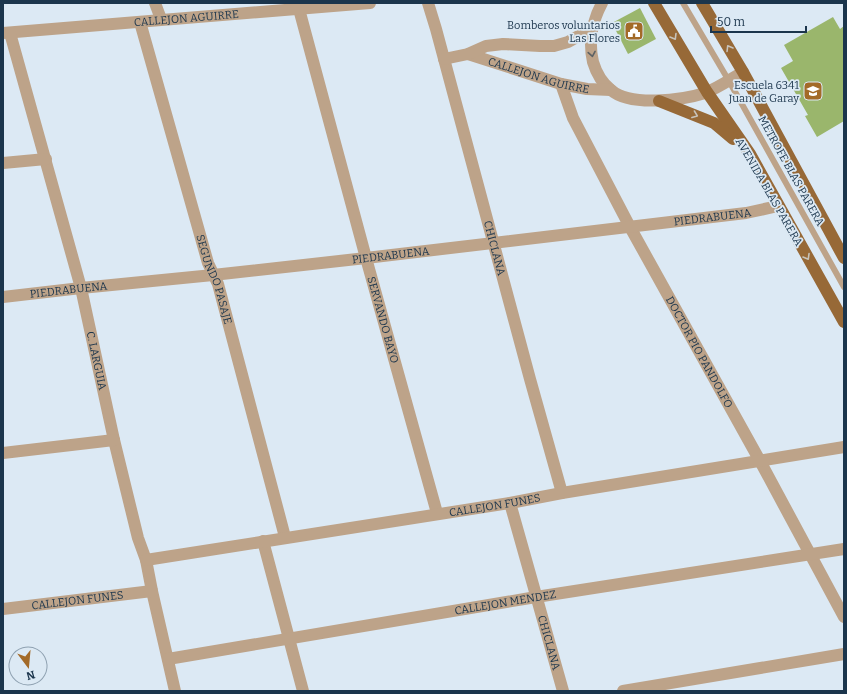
<svg xmlns="http://www.w3.org/2000/svg" width="847" height="694" font-family="Bitter,serif">
<style>
.building{fill:#9ab66c}
.lines{fill:none;stroke-linecap:round;stroke-linejoin:round}
.lane{stroke:#bda389;stroke-width:6}
.street{stroke:#bda389;stroke-width:12}
.primary{stroke:#976937;stroke-width:12}
.oneway{stroke:#c7c3bb}
.oneway2{stroke:#5c6164}
.labels{text-anchor:middle;dominant-baseline:central;stroke-width:3.5;stroke-linejoin:round;paint-order:stroke}
.street-label{font-size:11px;fill:#1b354c;stroke:#dce9f4}
.poi-label{font-size:11px;fill:#1b354c;stroke:#dce9f4;text-anchor:end}
</style>
<rect width="100%" height="100%" fill="#dce9f4"/>
<!-- building -->
<g class="building">
<polygon points="640,8 656,39 628,54 612,23"/>
<polygon points="833,17 840,29 844,26 844,121 817,137 805,116 808,115 781,68 793,61 784,45"/>
</g>
<g class="lines">
<!-- lane -->
<polyline class="lane" points="683,3 729,81 844,287"/>
<!-- street -->
<g class="street">
<polyline points="155,3 161,19"/>
<path id="s1" d="M 428,3 L 436,29 L 530,379 L 562,493"/>
<path d="M 602,3 C 592,22 588,40 593,62 C 596,72 602,83 611,90 C 630,107 683,100 705,93 C 718,88 731,79 743,72"/>
<path id="s2" d="M 299,9 L 366,258 L 437,513"/>
<path id="s3" d="M 140,22 L 208,263 L 218,284 L 285,537"/>
<path id="s4" d="M 3,33 L 370,3"/>
<path id="s5" d="M 10,33 L 81,288 L 114,440 L 138,538 L 146,560 L 152,591 L 175,691"/>
<path id="s6" d="M 468,54 L 561,84 L 587,89 L 611,90"/>
<polyline points="444,59 468,54 486,46 503,44 540,46 554,46 568,42 591,29"/>
<path id="s7" d="M 561,84 L 573,118 L 630,227 L 760,461 L 844,617"/>
<polyline points="3,163 46,159"/>
<path id="s8" d="M 3,297 L 81,288 L 213,275 L 366,258 L 746,213 L 778,206"/>
<polyline points="3,453 114,440"/>
<path id="s9" d="M 510,503 L 563,691"/>
<polyline points="263,541 303,691"/>
<path id="s10" d="M 146,560 L 510,503 L 562,493 L 844,447"/>
<path id="s11" d="M 3,609 L 152,591"/>
<path id="s12" d="M 168,659 L 536,597 L 844,549"/>
<polyline points="623,691 844,654"/>
</g>
<!-- primary -->
<g class="primary">
<polyline points="654,3 707,92 750,154 844,322"/>
<polyline points="702,3 743,72 844,258"/>
<polyline points="659,101 714,123 733,139"/>
</g>
</g>
<!-- one-way arrows -->
<defs><path id="oneway-chevron" d="M-2-3.5L2.5 0L-2 3.5" fill="none" stroke-width="1.6" stroke-linecap="round" stroke-linejoin="round"/></defs>
<g class="oneway">
<use href="#oneway-chevron" transform="translate(674 37) rotate(59)"/>
<use href="#oneway-chevron" transform="translate(729 48) rotate(-121)"/>
<use href="#oneway-chevron" transform="translate(695 115) rotate(21)"/>
<use href="#oneway-chevron" transform="translate(807 257) rotate(60)"/>
</g>
<use class="oneway2" href="#oneway-chevron" transform="translate(592 54) rotate(80)"/>
<!-- icons -->
<defs>
<g id="civic-square" transform="scale(1)"><rect x="-9" y="-9" width="18" height="18" rx="4" fill="#a36a28" stroke="#dce9f4"/><path d="M-.6-6.5H3V-4.5H.6V-3L4-1V1h2V6H-6V1h2V-1L-.6-3ZM-1.2 2.5V6h2.4V2.5Z" fill="#fff"/></g>
<g id="school-square" transform="scale(1)"><rect x="-9" y="-9" width="18" height="18" rx="4" fill="#a36a28" stroke="#dce9f4"/><path d="M0-5L7-2L0 1L-7-2ZM-4 1L0 2.5L4 1V4Q0 6-4 4Z" fill="#fff"/></g>
</defs>
<g fill-rule="evenodd">
<use href="#civic-square" x="634" y="31"/>
<use href="#school-square" x="813" y="91"/>
</g>
<g class="labels">
<!-- street labels -->
<g class="street-label">
<text stroke="none"><textPath href="#s4" startOffset="184">CALLEJON AGUIRRE</textPath></text>
<text stroke="none"><textPath href="#s6" startOffset="74">CALLEJON AGUIRRE</textPath></text>
<text transform="translate(791 171) rotate(61)">METROFE BLAS PARERA</text>
<text transform="translate(769 192) rotate(60)">AVENIDA BLAS PARERA</text>
<text stroke="none"><textPath href="#s8" startOffset="714">PIEDRABUENA</textPath></text>
<text stroke="none"><textPath href="#s1" startOffset="254">CHICLANA</textPath></text>
<text stroke="none"><textPath href="#s8" startOffset="390">PIEDRABUENA</textPath></text>
<text stroke="none"><textPath href="#s3" startOffset="268">SEGUNDO PASAJE</textPath></text>
<text stroke="none"><textPath href="#s8" startOffset="66">PIEDRABUENA</textPath></text>
<text stroke="none"><textPath href="#s2" startOffset="322">SERVANDO BAYO</textPath></text>
<text stroke="none"><textPath href="#s7" startOffset="302">DOCTOR PIO PANDOLFO</textPath></text>
<text stroke="none"><textPath href="#s5" startOffset="339">C. LARGUIA</textPath></text>
<text stroke="none"><textPath href="#s10" startOffset="353">CALLEJON FUNES</textPath></text>
<text stroke="none"><textPath href="#s11" startOffset="75">CALLEJON FUNES</textPath></text>
<text stroke="none"><textPath href="#s12" startOffset="342">CALLEJON MENDEZ</textPath></text>
<text stroke="none"><textPath href="#s9" startOffset="145">CHICLANA</textPath></text>
</g>
<!-- poi labels -->
<g class="poi-label">
<text x="620" y="25">Bomberos voluntarios<tspan x="620" dy="13">Las Flores</tspan></text>
<text x="799" y="85">Escuela 6341<tspan x="799" dy="13">Juan de Garay</tspan></text>
</g>
</g>
<!-- border -->
<rect width="847" height="694" fill="none" stroke="#1b354c" stroke-width="8"/>
<!-- north arrow -->
<g transform="translate(28 666) rotate(164)"><circle r="19" fill="#dce9f4" stroke="#8fa1b1"/>
<path d="M0-3L7 15L0 10L-7 15Z" fill="#a36a28"/>
<text y="-6" font-size="11" font-weight="bold" text-anchor="middle" fill="#1b354c">N</text>
</g>
<!-- scale -->
<path d="M711 26v6h95v-6" fill="none" stroke="#1b354c" stroke-width="2"/>
<text x="717" y="26" font-size="12" fill="#1b354c" stroke="#dce9f4" stroke-width="3" paint-order="stroke">50 m</text>
</svg>
